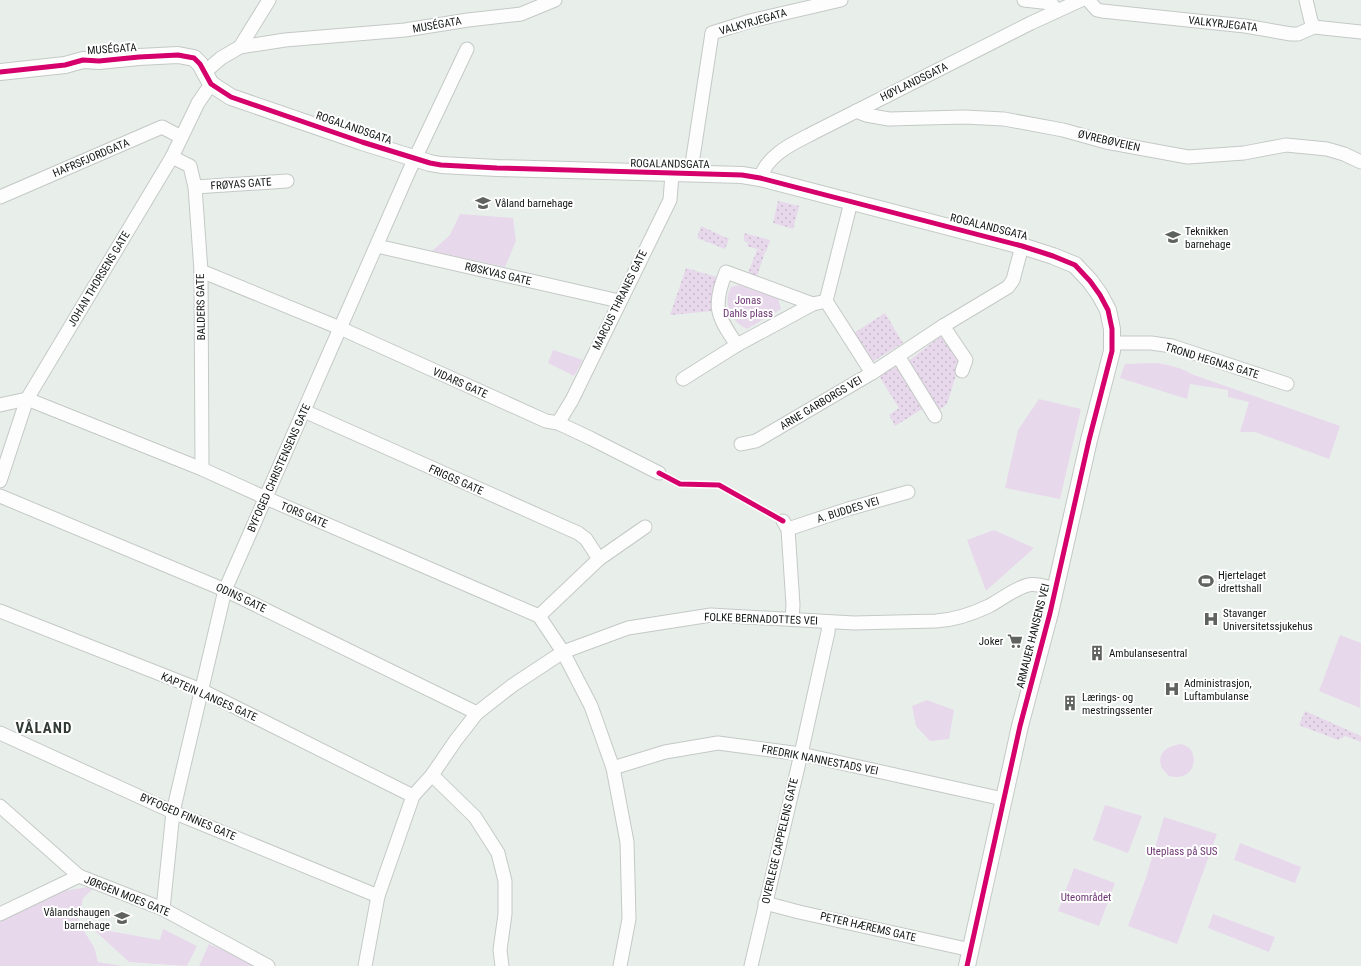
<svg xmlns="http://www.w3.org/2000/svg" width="1361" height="966" font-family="'Roboto Condensed',sans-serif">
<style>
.grass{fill:url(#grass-dots)}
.green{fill:#e8d8eb}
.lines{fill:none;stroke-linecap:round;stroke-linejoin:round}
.minor-casing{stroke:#c4c9c6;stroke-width:15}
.tertiary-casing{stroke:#c4c9c6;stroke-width:18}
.minor{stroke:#fcfdfc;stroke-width:13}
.tertiary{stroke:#fcfdfc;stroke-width:16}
.cycleway-casing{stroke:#fff;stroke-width:8}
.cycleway{stroke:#d6006c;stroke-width:5}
.labels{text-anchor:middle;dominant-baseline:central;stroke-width:4;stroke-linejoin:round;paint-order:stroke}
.street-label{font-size:11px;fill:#131715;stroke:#fff}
.poi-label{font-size:11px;fill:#131715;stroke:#fff;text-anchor:start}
.park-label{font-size:11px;fill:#6d3673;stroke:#fff}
.district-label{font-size:15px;font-weight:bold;letter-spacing:1px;fill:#313a35;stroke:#fff}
</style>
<defs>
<pattern id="grass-dots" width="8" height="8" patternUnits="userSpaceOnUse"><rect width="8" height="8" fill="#e8d8eb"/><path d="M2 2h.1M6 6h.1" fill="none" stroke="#c6b9c9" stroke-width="1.8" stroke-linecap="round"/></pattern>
</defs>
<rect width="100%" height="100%" fill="#e8efeb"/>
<!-- grass -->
<g class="grass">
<polygon points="778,201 799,206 793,229 773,223"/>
<polygon points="701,226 729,239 725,249 697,238"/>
<polygon points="744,233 770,240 766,252 747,246 748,242 744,241"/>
<polygon points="757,250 765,252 757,276 748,273"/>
<polygon points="686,268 717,277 713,311 670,315"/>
<polygon points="885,313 903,343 872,362 854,333"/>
<polygon points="945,333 961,359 947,404 938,411 907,362"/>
<polygon points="897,365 924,408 895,426 889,415 899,408 879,376"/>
<polygon points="1305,711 1361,736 1361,742 1345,736 1338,740 1299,725"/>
</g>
<!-- green -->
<g class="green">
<polygon points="460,214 513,218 516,241 505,267 432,251 450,235"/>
<path d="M 739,285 L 778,298 L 781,309 L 747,329 C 731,322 722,303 731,287 Z"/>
<polygon points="553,350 583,360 574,376 548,363"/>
<path d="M 1156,363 C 1168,365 1181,367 1191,374 L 1340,426 L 1329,459 L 1255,432 L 1240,432 L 1249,402 L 1228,397 L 1228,390 L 1190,384 L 1187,399 L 1120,378 L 1125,364 Z"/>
<polygon points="1039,399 1081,409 1060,499 1005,488 1018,430"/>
<polygon points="994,530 1034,548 986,591 967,540"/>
<polygon points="1340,635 1361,643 1360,708 1319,691"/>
<polygon points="927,700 954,710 949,739 930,741 916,726 912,706"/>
<path d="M 1182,744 C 1184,745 1186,746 1188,747 C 1197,754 1195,771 1185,775 C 1180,778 1174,777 1169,776 C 1166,773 1162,769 1161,766 C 1157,751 1170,745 1182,744 Z"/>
<polygon points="1105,805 1142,816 1128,853 1093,840"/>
<polygon points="1164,817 1217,834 1177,944 1128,926 1146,878"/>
<polygon points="1240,843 1301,867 1295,883 1234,860"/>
<polygon points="1074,868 1115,883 1099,926 1058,911"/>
<polygon points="88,887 92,890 83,898 78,922 94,947 98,962 122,966 0,966 0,921 50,893"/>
<polygon points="1213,914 1275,937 1269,952 1208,928"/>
<polygon points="92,928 160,940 163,929 197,946 187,966 129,962"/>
<polygon points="209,944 230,953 243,955 262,966 199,966"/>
</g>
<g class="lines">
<!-- minor casing -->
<g class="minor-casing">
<g id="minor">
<polyline points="1024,0 1051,3 1057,11"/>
<polyline points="1088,0 1097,10 1102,11 1245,26 1291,34 1298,34 1314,27 1361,32"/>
<polyline points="1306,0 1311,21 1314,27"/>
<polyline points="240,47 269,0"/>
<polyline points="205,72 221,58 240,47 285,40 405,30 468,20 521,14 555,0"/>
<polyline points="856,111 866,115 889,119 964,117 1004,119 1063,130 1106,142 1188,157 1244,153 1286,145 1327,149 1344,154 1361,162"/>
<polyline points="172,157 190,166 195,187 201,271 202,469"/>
<polyline points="691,174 692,164 712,33 750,21 841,0"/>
<path d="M 760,178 C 768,154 792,144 813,133 L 1031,23 L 1081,0"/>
<polyline points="195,187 287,181"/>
<polyline points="0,197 162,127 181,137"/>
<polyline points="851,202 826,301 872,373"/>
<polyline points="377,246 619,301"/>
<polyline points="201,271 340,328 546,421 558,423 590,438 659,473"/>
<polyline points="943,326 966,360 962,371"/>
<polyline points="1113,343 1151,343 1172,346 1287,384"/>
<path d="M 737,345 C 717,316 712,306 726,272 L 813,304 L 826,301"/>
<polyline points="898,356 935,416"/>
<polyline points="683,379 737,345 813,304"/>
<polyline points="27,399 202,469 266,498 539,616 563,652 591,706 613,768 627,842 629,919 620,966"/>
<polyline points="0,405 27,399"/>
<polyline points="304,411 578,533 586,539 599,559 539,616"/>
<polyline points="558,423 572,400 670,200 672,174"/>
<polyline points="741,444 756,441 872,373 943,326 1008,287 1013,280 1022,246"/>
<polyline points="0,481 27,399 172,157 198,103 211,84"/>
<polyline points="0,496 225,590 477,713"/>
<polyline points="783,521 788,529 793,605 792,619"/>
<polyline points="788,529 848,509 908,492"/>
<polyline points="599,559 645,527"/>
<polyline points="0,611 201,690 413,796"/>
<polyline points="0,733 173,812 378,896"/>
<polyline points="613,768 665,752 718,743 801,754 1003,799"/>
<polyline points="432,775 475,817 498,853 505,881 505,914 500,950 502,966"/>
<polyline points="0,806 79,876 163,909 268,966"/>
<polyline points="765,903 799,912 971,950"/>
<polyline points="163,909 173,812 225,590 410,169 467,49"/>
<polyline points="0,914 79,876"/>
<path d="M 365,966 L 378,896 L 413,796 L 432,775 L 456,740 L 477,713 L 513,685 L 563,652 L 628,628 L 711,615 L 854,623 L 936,621 C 955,620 972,614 989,606 C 1002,599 1014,589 1028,585 C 1036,583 1047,587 1055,589"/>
<polyline points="751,966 801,754 828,632 829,622"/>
</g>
</g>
<!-- tertiary casing -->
<g class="tertiary-casing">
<polyline id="tertiary" points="0,72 65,65 83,60 99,61 139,57 178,55 194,58 200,64 211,84 231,97 362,142 430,163 441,165 497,168 742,175 760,178 1022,246 1053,256 1075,265 1090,281 1100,295 1108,310 1112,329 1112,351 1089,440 1050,613 1020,726 967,966"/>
</g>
<!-- minor -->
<use href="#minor" class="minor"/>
<!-- tertiary -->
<use href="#tertiary" class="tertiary"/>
<!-- cycleway casing -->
<g class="cycleway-casing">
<g id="cycleway">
<polyline points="0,72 65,65 83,60 99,61 139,57 178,55 194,58 200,64 211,84 231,97 362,142 430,163 441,165 497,168 742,175 760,178 1022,246 1053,256 1075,265 1090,281 1100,295 1108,310 1112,329 1112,351 1089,440 1050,613 1020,726 967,966"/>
<polyline points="659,473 680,484 719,485 783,521"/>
</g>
</g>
<!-- cycleway -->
<use href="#cycleway" class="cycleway"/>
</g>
<!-- icons -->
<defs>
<g id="school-bare" transform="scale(1.2)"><path d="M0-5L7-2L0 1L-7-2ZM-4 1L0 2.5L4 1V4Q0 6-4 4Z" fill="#5e6360" stroke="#fff" stroke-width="2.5" paint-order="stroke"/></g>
<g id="stadium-bare" transform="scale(1.2)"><path d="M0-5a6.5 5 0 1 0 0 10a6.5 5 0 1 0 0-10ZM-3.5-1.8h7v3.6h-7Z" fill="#5e6360" stroke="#fff" stroke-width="2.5" paint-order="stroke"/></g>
<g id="hospital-bare" transform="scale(1.2)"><path d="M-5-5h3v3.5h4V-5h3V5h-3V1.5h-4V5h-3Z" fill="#5e6360" stroke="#fff" stroke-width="2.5" paint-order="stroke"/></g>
<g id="supermarket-bare" transform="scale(1.2)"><path d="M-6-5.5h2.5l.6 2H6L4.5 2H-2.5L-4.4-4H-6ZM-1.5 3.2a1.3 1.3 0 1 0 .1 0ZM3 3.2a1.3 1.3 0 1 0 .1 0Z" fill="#5e6360" stroke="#fff" stroke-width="2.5" paint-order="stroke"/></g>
<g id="building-bare" transform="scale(1.2)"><path d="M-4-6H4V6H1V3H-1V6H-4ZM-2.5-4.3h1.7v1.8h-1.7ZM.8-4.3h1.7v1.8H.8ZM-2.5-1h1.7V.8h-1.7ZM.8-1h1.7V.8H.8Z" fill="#5e6360" stroke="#fff" stroke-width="2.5" paint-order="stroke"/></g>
</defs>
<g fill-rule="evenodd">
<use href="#school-bare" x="483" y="203"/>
<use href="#school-bare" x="1173" y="237"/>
<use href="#stadium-bare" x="1206" y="581"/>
<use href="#hospital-bare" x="1211" y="619"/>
<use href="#supermarket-bare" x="1015" y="641"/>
<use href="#building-bare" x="1097" y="653"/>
<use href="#hospital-bare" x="1172" y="689"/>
<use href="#building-bare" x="1070" y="703"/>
<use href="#school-bare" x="122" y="918"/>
</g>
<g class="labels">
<!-- street labels -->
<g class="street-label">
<text transform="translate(753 22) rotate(-16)">VALKYRJEGATA</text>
<text transform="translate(1223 24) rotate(6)">VALKYRJEGATA</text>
<text transform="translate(437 25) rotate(-10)">MUSÉGATA</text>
<text transform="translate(112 49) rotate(-4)">MUSÉGATA</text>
<text transform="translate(914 82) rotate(-26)">HØYLANDSGATA</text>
<text transform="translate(354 128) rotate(19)">ROGALANDSGATA</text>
<text transform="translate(1109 141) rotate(13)">ØVREBØVEIEN</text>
<text transform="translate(91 158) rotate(-23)">HAFRSFJORDGATA</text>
<text transform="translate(670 164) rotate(1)">ROGALANDSGATA</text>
<text transform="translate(241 184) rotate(-4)">FRØYAS GATE</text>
<text transform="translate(989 227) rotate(14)">ROGALANDSGATA</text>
<text transform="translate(498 274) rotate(13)">RØSKVAS GATE</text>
<text transform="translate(99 279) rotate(-59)">JOHAN THORSENS GATE</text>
<text transform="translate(620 300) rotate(-64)">MARCUS THRANES GATE</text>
<text transform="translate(201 307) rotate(-91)">BALDERS GATE</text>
<text transform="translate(1212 361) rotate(17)">TROND HEGNAS GATE</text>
<text transform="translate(460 383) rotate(24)">VIDARS GATE</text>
<text transform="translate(821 403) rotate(-31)">ARNE GARBORGS VEI</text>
<text transform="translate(279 468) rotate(-66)">BYFOGED CHRISTENSENS GATE</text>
<text transform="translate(456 480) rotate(24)">FRIGGS GATE</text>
<text transform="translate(848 510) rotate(-17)">A. BUDDES VEI</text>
<text transform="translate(304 515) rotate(23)">TORS GATE</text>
<text transform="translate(241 598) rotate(25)">ODINS GATE</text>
<text transform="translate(761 619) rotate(2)">FOLKE BERNADOTTES VEI</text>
<text transform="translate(1033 636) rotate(-76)">ARMAUER HANSENS VEI</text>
<text transform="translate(209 697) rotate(24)">KAPTEIN LANGES GATE</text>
<text transform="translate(820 760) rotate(11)">FREDRIK NANNESTADS VEI</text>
<text transform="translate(188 817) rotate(23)">BYFOGED FINNES GATE</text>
<text transform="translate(780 841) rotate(-77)">OVERLEGE CAPPELENS GATE</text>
<text transform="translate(127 896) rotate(22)">JØRGEN MOES GATE</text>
<text transform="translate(868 927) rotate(13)">PETER HÆREMS GATE</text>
</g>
<!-- poi labels -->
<g class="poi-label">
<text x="495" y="203">Våland barnehage</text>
<text x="1185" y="231">Teknikken<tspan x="1185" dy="13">barnehage</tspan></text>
<text x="1218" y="575">Hjertelaget<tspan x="1218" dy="13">idrettshall</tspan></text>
<text x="1223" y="613">Stavanger<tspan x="1223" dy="13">Universitetssjukehus</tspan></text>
<text x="1003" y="641" text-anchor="end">Joker</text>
<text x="1109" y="653">Ambulansesentral</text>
<text x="1184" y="683">Administrasjon,<tspan x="1184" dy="13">Luftambulanse</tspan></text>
<text x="1082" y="697">Lærings- og<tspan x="1082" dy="13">mestringssenter</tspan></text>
<text x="110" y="912" text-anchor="end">Vålandshaugen<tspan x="110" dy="13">barnehage</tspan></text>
</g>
<!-- park labels -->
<g class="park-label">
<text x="748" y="300">Jonas<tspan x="748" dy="13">Dahls plass</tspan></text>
<text x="1182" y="851">Uteplass på SUS</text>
<text x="1086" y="897">Uteområdet</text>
</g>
<!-- district labels -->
<g class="district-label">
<text x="44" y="728">VÅLAND</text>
</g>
</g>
</svg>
